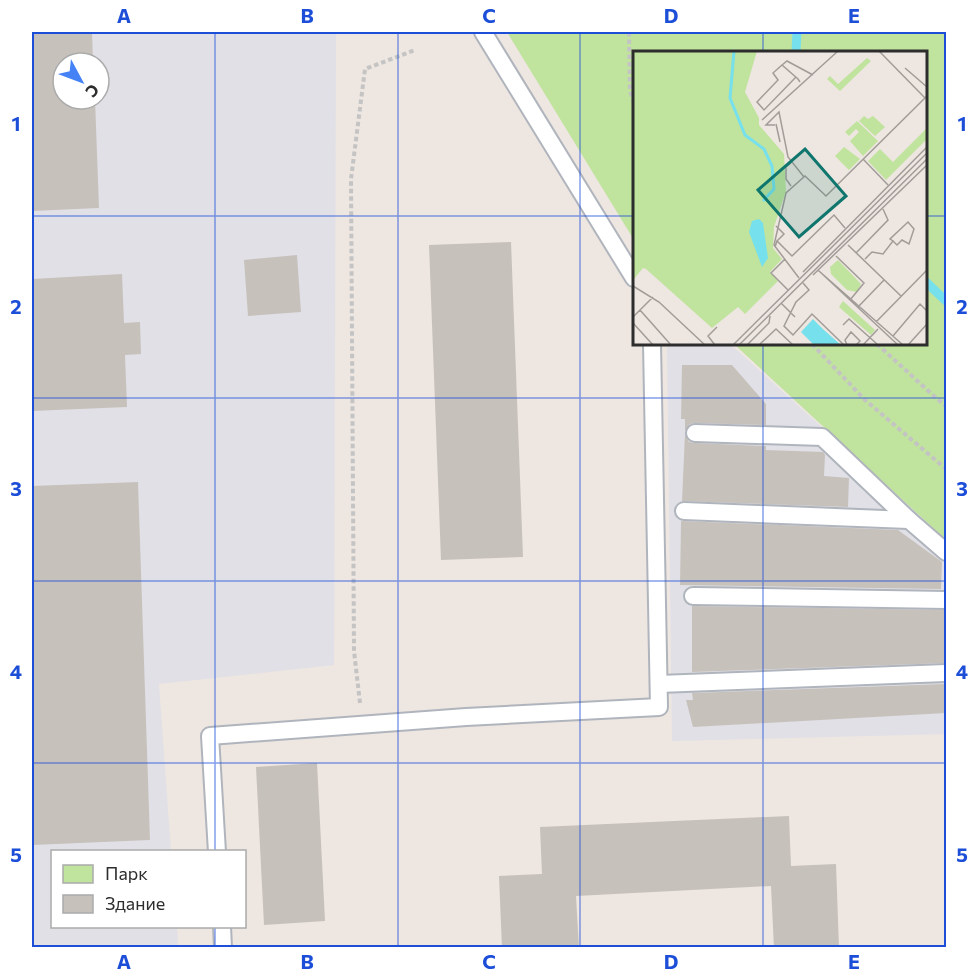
<svg xmlns="http://www.w3.org/2000/svg" width="978" height="979" font-family="Commissioner,sans-serif">
<style>
.industrial{fill:#e1e0e7;fill-rule:evenodd}
.green{fill:#c0e39e}
.lines{fill:none;stroke-linecap:round;stroke-linejoin:round}
.stream{stroke:#76e0ec;stroke-width:9}
.building{fill:#c7c1bb}
.service-casing{stroke:#b0b5bd;stroke-width:20}
.path{stroke:#c4c4c4;stroke-width:4;stroke-dasharray:4.5 3;stroke-linecap:butt}
.service{stroke:#fff;stroke-width:16}
.grid{fill:none;stroke:#1d4ed8;stroke-width:1.5;stroke-opacity:0.55}
.inset-river{fill:none;stroke:#76e0ec;stroke-width:3}
.inset-road{fill:none;stroke:#a19c98;stroke-width:1.5}
.view{fill:#0f766e;fill-opacity:0.15;stroke:#0f766e;stroke-width:3}
.inset-edge{fill:none;stroke:#2d2d2d;stroke-width:3}
.neatline{fill:none;stroke:#1d4ed8;stroke-width:2}
.grid-label{font-size:20px;text-anchor:middle;font-weight:bold;fill:#1d4ed8}
</style>
<rect width="100%" height="100%" fill="#eee6e0"/>
<!-- industrial -->
<g class="industrial">
<path d="M 32,32 L 336,32 L 334,665 L 159,684 L 171,851 L 52,852 L 52,926 L 177,927 L 178,943 L 175,947 L 32,947 ZM 63,63 L 99,63 L 99,99 L 63,99 Z"/>
<polygon points="667,344 730,344 946,539 946,734 672,741"/>
</g>
<!-- green -->
<polygon class="green" points="507,32 946,32 946,540 734,344 926,344 926,52 634,52 634,240"/>
<g class="lines">
<!-- stream -->
<g class="stream">
<polyline points="796,52 797,32"/>
<polyline points="926,282 946,301"/>
</g>
</g>
<!-- building -->
<g class="building">
<polygon points="32,32 92,32 93,63 63,63 63,99 95,99 99,208 32,211"/>
<polygon points="511,242 523,557 441,560 429,245"/>
<polygon points="297,255 301,312 248,316 244,260"/>
<polygon points="122,274 124,323 140,322 141,354 125,355 127,407 32,411 32,279"/>
<polygon points="682,365 732,365 766,404 766,425 695,423 690,424 685,431 685,419 681,419"/>
<polygon points="685,434 689,442 695,443 766,446 766,450 823,452 825,455 824,476 849,478 848,507 682,501"/>
<polygon points="138,482 150,840 32,845 32,486"/>
<polygon points="681,521 898,530 942,562 941,589 680,585"/>
<polygon points="692,606 945,610 945,663 692,672"/>
<polygon points="945,684 945,688 946,687 946,713 693,727 686,700 693,700 692,693"/>
<polygon points="317,763 325,921 264,925 256,767"/>
<polygon points="789,816 791,866 836,864 839,948 774,948 771,886 576,896 579,948 502,948 499,876 542,874 540,827"/>
</g>
<g class="lines">
<!-- service casing -->
<g class="service-casing">
<g id="service">
<polyline points="483,32 634,278"/>
<polyline points="695,433 822,437 909,520 946,552"/>
<polyline points="684,511 909,520"/>
<polyline points="693,596 946,600"/>
<polyline points="659,684 946,673"/>
<polyline points="217,852 210,736 466,717 659,707 652,344"/>
<polyline points="222,926 223,948"/>
</g>
</g>
<!-- path -->
<g class="path">
<polyline points="629,32 630,91 634,103"/>
<polyline points="812,344 864,399 946,469"/>
<polyline points="877,344 935,397 946,406"/>
<polyline points="360,703 354,651 351,179 365,69 415,50"/>
</g>
<!-- service -->
<use href="#service" class="service"/>
</g>
<!-- grid -->
<path class="grid" d="M 215,32 L 215,852M 398,32 L 398,948M 580,32 L 580,948M 763,32 L 763,52M 32,216 L 634,216M 926,216 L 946,216M 763,344 L 763,948M 32,398 L 946,398M 32,581 L 946,581M 32,763 L 946,763M 215,926 L 215,948"/>
<!-- overview -->
<g transform="translate(633 51)">
<rect width="294" height="294" fill="#eee6e0"/>
<path d="M 0,0 L 124,0 L 112,41 L 126,67 L 126,74 L 151,103 L 153,140 L 141,176 L 140,197 L 149,208 L 137,221 L 145,230 L 112,263 L 105,256 L 79,277 L 13,218 L 10,217 L 0,229 ZM 234,7 L 238,10 L 207,40 L 194,28 L 197,25 L 205,33 ZM 231,65 L 235,68 L 240,65 L 252,76 L 242,85 L 226,70 ZM 224,70 L 245,90 L 230,105 L 217,90 L 226,81 L 223,78 L 216,85 L 212,81 ZM 294,77 L 294,88 L 253,129 L 235,110 L 247,98 L 260,111 ZM 211,96 L 227,108 L 216,119 L 202,105 ZM 205,209 L 228,233 L 224,241 L 214,239 L 198,223 L 197,216 ZM 210,250 L 242,279 L 238,284 L 206,256 Z" fill="#c0e39e"/>
<path d="M 126,168 L 130,172 L 135,207 L 129,216 L 116,181 L 119,170 ZM 180,268 L 191,279 L 208,294 L 181,294 L 168,281 Z" fill="#76e0ec"/>
<path class="inset-river" d="M 101,0 L 97,47 L 112,84 L 131,98 L 139,115 L 141,138 L 130,150"/>
<path class="inset-road" d="M 246,0 L 292,47M 149,14 L 154,10 L 180,24M 272,17 L 294,36M 163,26 L 131,59 L 124,51 L 145,29 L 140,22 L 149,14 L 165,28 L 167,31M 129,69 L 205,0M 143,73 L 147,91M 142,74 L 133,74 L 146,61 L 155,106 L 171,126M 230,108 L 255,134M 158,135 L 153,128 L 153,116 L 158,112M 143,175 L 151,183 L 144,190M 215,194 L 268,245M 142,196 L 144,190 L 159,205 L 201,164 L 212,177M 223,202 L 255,169 L 250,158M 203,205 L 231,232 L 217,249M 152,208 L 138,222 L 155,239M 232,208 L 239,201 L 250,203 L 260,190 L 257,188 L 275,171 L 281,178 L 276,193 L 269,189 L 264,194 L 260,190M 185,219 L 265,294M 186,220 L 270,294M 170,221 L 294,96M 180,224 L 294,114M 166,227 L 141,194 L 153,142 L 172,125 L 193,145 L 294,45M 170,232 L 176,239 L 163,251 L 151,275 L 160,284 L 179,263 L 211,294M 0,235 L 26,251 L 72,294M 148,252 L 162,266M 225,256 L 251,229M 7,259 L 38,294M 0,266 L 20,246M 243,271 L 294,219M 0,272 L 20,294M 210,274 L 216,268 L 244,293M 260,285 L 287,253 L 294,260M 82,294 L 75,285 L 84,276M 100,294 L 294,102M 106,294 L 294,108M 114,294 L 136,272 L 137,265M 126,294 L 143,278 L 160,294M 214,294 L 212,289 L 218,281 L 227,290 L 223,294M 230,294 L 245,278M 275,294 L 294,273"/>
<path class="view" d="M 172,98 L 213,145 L 166,186 L 125,139 Z"/>
<rect width="294" height="294" class="inset-edge"/>
</g>
<!-- border -->
<rect width="978" height="979" fill="none" stroke="#ffffff" stroke-width="66"/>
<!-- legend -->
<rect x="51" y="850" width="195" height="78" fill="#ffffff" stroke="#ababab" stroke-width="1.5"/>
<rect x="63" y="865" width="30" height="18" fill="#c0e39e" stroke="#ababab" stroke-width="1.5"/>
<text x="105" y="880" font-size="18" fill="#2d2d2d">Парк</text>
<rect x="63" y="895" width="30" height="18" fill="#c7c1bb" stroke="#ababab" stroke-width="1.5"/>
<text x="105" y="910" font-size="18" fill="#2d2d2d">Здание</text>
<!-- north arrow -->
<g transform="translate(81 81) rotate(131)"><circle r="28" fill="#ffffff" stroke="#ababab" stroke-width="1.5"/>
<path d="M0-4.5L10 22L0 15L-10 22Z" fill="#4582f6"/>
<text y="-9" font-size="16" font-weight="bold" text-anchor="middle" fill="#2d2d2d">С</text>
</g>
<rect x="33" y="33" width="912" height="913" class="neatline"/>
<g class="grid-label">
<text x="124" y="23">A</text>
<text x="307" y="23">B</text>
<text x="489" y="23">C</text>
<text x="671" y="23">D</text>
<text x="854" y="23">E</text>
<text x="16" y="131">1</text>
<text x="962" y="131">1</text>
<text x="16" y="314">2</text>
<text x="962" y="314">2</text>
<text x="16" y="496">3</text>
<text x="962" y="496">3</text>
<text x="16" y="679">4</text>
<text x="962" y="679">4</text>
<text x="16" y="862">5</text>
<text x="962" y="862">5</text>
<text x="124" y="969">A</text>
<text x="307" y="969">B</text>
<text x="489" y="969">C</text>
<text x="671" y="969">D</text>
<text x="854" y="969">E</text>
</g>
</svg>
